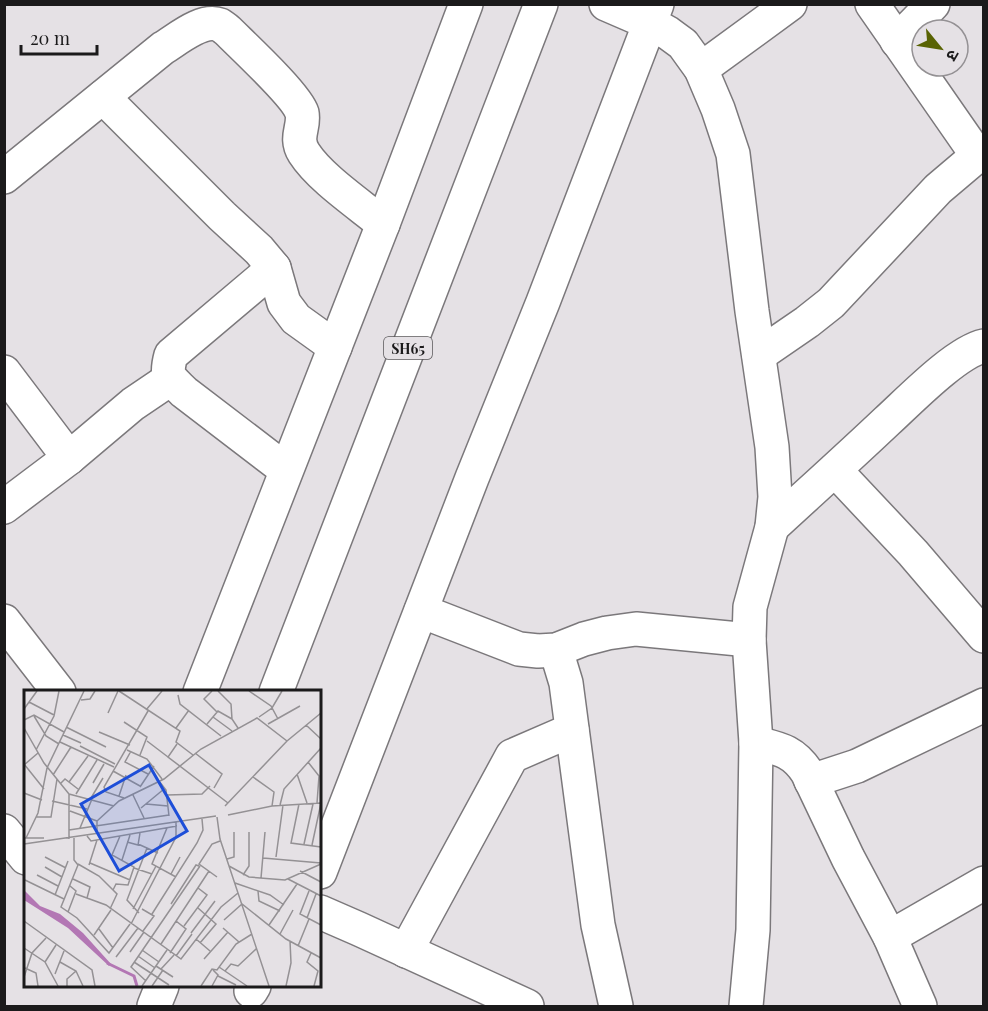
<svg xmlns="http://www.w3.org/2000/svg" width="988" height="1011" font-family="'Playfair Display','Noto Sans Devanagari',serif">
<style>
.lines{fill:none;stroke-linecap:round;stroke-linejoin:round}
.minor-casing{stroke:#7b787b;stroke-width:36}
.major-casing{stroke:#7b787b;stroke-width:36}
.minor{stroke:#fff;stroke-width:33}
.major{stroke:#fff;stroke-width:33}
.labels{text-anchor:middle;dominant-baseline:central;stroke-width:4.5;stroke-linejoin:round;paint-order:stroke}
.shield{fill:#e5e1e5;stroke:#585658;stroke-width:1.5}
.shield-label{font-size:14px;font-weight:bold;fill:#1b1a1b}
.inset-river{fill:none;stroke:#b377b4;stroke-width:3}
.inset-road{fill:none;stroke:#949194;stroke-width:1.5}
.view{fill:#1d4ed8;fill-opacity:0.15;stroke:#1d4ed8;stroke-width:3}
.inset-edge{fill:none;stroke:#1b1a1b;stroke-width:3}
</style>
<rect width="100%" height="100%" fill="#e5e1e5"/>
<g class="lines">
<!-- minor casing -->
<g class="minor-casing">
<g id="minor">
<polyline points="606,4 650,23 668,33 683,44 701,69 718,109 733,154 752,311 772,447 775,497 772,527 750,607 749,640 756,743 753,930 746,1006"/>
<polyline points="872,4 977,155"/>
<polyline points="897,41 933,4"/>
<polyline points="701,69 790,4"/>
<polyline points="103,97 222,216 259,250 274,268 284,303 296,319 335,347"/>
<path d="M 4,177 L 163,48 C 178,39 202,18 220,25 C 223,27 226,29 228,31 C 243,46 297,96 302,113 C 305,127 294,137 304,153 C 320,178 359,204 383,224"/>
<path d="M 274,268 L 171,355 C 165,377 169,377 184,392 L 286,470"/>
<polyline points="759,355 807,322 831,303 938,189 984,150"/>
<polyline points="4,372 69,458"/>
<polyline points="835,470 913,553 984,636"/>
<polyline points="4,507 69,458 133,404 170,379"/>
<path d="M 772,527 C 810,492 849,457 887,421 C 909,401 956,352 984,346"/>
<polyline points="421,611 519,649 538,651 556,650 584,639 607,633 636,629 749,640"/>
<polyline points="4,621 59,692"/>
<polyline points="556,650 566,683 598,925 616,1006"/>
<polyline points="200,692 383,224 466,4"/>
<path d="M 756,743 C 780,749 793,751 807,772 L 848,858 L 890,937 L 920,1006"/>
<polyline points="811,781 857,766 984,705"/>
<polyline points="4,831 26,858"/>
<polyline points="320,872 472,478 543,302 657,4"/>
<polyline points="320,912 359,929 527,1006"/>
<polyline points="890,937 984,883"/>
<polyline points="406,951 512,756 572,730"/>
<polyline points="251,991 254,986"/>
</g>
</g>
<!-- major casing -->
<g class="major-casing">
<g id="major">
<polyline points="276,692 541,4"/>
<polyline points="154,1006 162,986"/>
</g>
</g>
<!-- minor -->
<use href="#minor" class="minor"/>
<!-- major -->
<use href="#major" class="major"/>
</g>
<g class="labels">
<!-- shield labels -->
<rect class="shield" x="384" y="337" width="48" height="22" rx="4.5"/>
<g class="shield-label">
<text x="408" y="348">SH65</text>
</g>
</g>
<!-- overview -->
<g transform="translate(24 690)">
<rect width="297" height="297" fill="#e5e1e5"/>
<path d="M 0,200 L 16,216 L 36,224 L 59,243 L 87,274 L 85,276 L 44,238 L 0,210 Z" fill="#b377b4"/>
<path class="inset-river" d="M 83,273 L 110,286 L 113,296"/>
<path class="inset-road" d="M 95,1 L 156,41 L 152,52 L 169,65M 188,1 L 180,9 L 193,22M 194,1 L 207,14 L 208,29 L 214,38M 225,1 L 247,16 L 254,29M 154,5 L 156,14 L 197,46M 57,10 L 66,9 L 71,1M 5,12 L 30,25M 0,19 L 13,1M 122,20 L 138,1M 84,23 L 94,1M 10,26 L 22,46 L 35,54M 189,27 L 208,41M 235,27 L 248,18 L 258,1M 0,30 L 10,25 L 40,42M 100,32 L 123,47 L 116,65M 183,34 L 194,21 L 208,29M 244,34 L 276,16M 282,35 L 297,49M 42,37 L 82,57M 0,38 L 20,73 L 45,104 L 45,149M 152,38 L 165,20M 75,42 L 106,55M 39,45 L 57,53M 123,51 L 144,67M 36,52 L 90,77M 153,54 L 144,67 L 204,113M 56,56 L 91,74M 12,60 L 30,26 L 35,1M 103,60 L 123,69 L 138,89M 107,61 L 101,72 L 124,84M 171,63 L 198,84 L 190,98M 284,72 L 295,86 L 293,113M 0,74 L 20,99M 0,75 L 14,63M 89,81 L 116,96M 273,84 L 283,113M 29,85 L 47,57M 229,87 L 250,102 L 248,116M 135,91 L 142,100 L 145,126M 45,92 L 64,66M 37,93 L 41,89 L 54,99M 69,93 L 80,74M 116,97 L 130,76M 0,103 L 18,110M 45,104 L 90,116M 52,104 L 73,70M 109,105 L 120,128M 143,105 L 178,104 L 186,96M 95,106 L 102,85M 67,108 L 79,88M 100,108 L 82,102 L 80,97 L 124,21M 28,111 L 63,119M 122,114 L 144,116M 275,114 L 267,153 L 297,157M 256,115 L 260,99 L 297,58M 201,116 L 263,51 L 297,23M 117,118 L 140,99M 46,121 L 73,131M 204,125 L 248,116 L 297,113M 12,127 L 27,127 L 33,89M 193,127 L 196,149 L 245,296M 56,138 L 68,109M 143,138 L 128,174 L 152,187M 45,140 L 145,125M 73,144 L 73,131 L 95,111 L 140,89 L 177,59 L 233,28 L 263,51M 63,146 L 67,151 L 153,136M 0,148 L 20,148M 2,148 L 14,123 L 23,78 L 60,1M 50,148 L 50,170 L 54,175 L 37,217 L 53,228 L 85,263 L 106,234M 103,152 L 114,155 L 116,143M 0,154 L 192,126M 114,154 L 134,163M 280,154 L 289,114M 288,155 L 297,113M 21,167 L 42,178M 252,167 L 259,115M 239,168 L 297,173M 203,169 L 210,167 L 210,142M 98,170 L 106,145M 66,173 L 106,190M 54,174 L 75,186 L 93,204 L 86,219M 65,175 L 73,150M 205,176 L 225,187 L 261,190 L 297,174M 21,177 L 38,187M 110,178 L 128,184M 276,181 L 297,192M 147,184 L 156,167M 13,185 L 34,196M 219,185 L 225,176 L 225,142M 193,187 L 175,174 L 188,154 L 196,151M 237,188 L 241,142M 49,189 L 66,197 L 63,208M 264,189 L 297,206M 1,190 L 40,209M 211,193 L 246,205 L 260,215M 89,200 L 92,194 L 104,195 L 110,177 L 88,165 L 96,146M 234,201 L 235,211 L 256,221M 285,201 L 276,224 L 297,235M 52,204 L 82,215 L 157,269 L 197,217 L 214,203M 31,205 L 44,171M 147,214 L 172,175 L 175,176M 174,218 L 192,234 L 176,253M 109,219 L 132,176M 118,219 L 130,226 L 119,241M 44,222 L 52,201 L 46,196M 115,223 L 103,210 L 123,158M 128,224 L 173,153 L 179,140 L 178,129M 283,228 L 292,204M 200,230 L 218,214 L 262,249 L 297,268M 0,231 L 68,280 L 71,296M 107,234 L 152,147 L 152,132M 245,235 L 273,194M 160,236 L 183,205 L 174,198M 199,238 L 215,252M 75,239 L 89,258M 167,243 L 191,211M 256,244 L 269,220M 70,245 L 87,220M 172,249 L 186,261M 137,254 L 185,181M 274,256 L 285,229M 0,258 L 21,272 L 34,296M 118,260 L 135,272M 106,262 L 120,242M 146,263 L 162,239 L 152,231M 287,263 L 283,272 L 294,281 L 290,296M 114,266 L 131,278M 152,266 L 168,244M 92,267 L 114,238M 180,269 L 204,242M 21,272 L 32,255M 36,272 L 52,281 L 59,296M 110,272 L 145,295M 132,276 L 149,287M 195,277 L 223,296M 1,278 L 12,283 L 14,296M 137,279 L 150,265M 201,281 L 207,274 L 214,276 L 233,258M 31,284 L 40,261M 194,286 L 212,295M 0,287 L 8,263 L 22,248M 122,291 L 107,277 L 176,176M 43,296 L 43,289 L 52,281M 118,296 L 143,260M 128,296 L 139,280M 177,296 L 188,279 L 193,280 L 212,254 L 228,244M 188,296 L 194,285 L 189,280M 262,296 L 267,273 L 266,251"/>
<path class="view" d="M 125,75 L 163,141 L 95,181 L 57,114 Z"/>
<rect width="297" height="297" class="inset-edge"/>
</g>
<!-- border -->
<rect width="988" height="1011" fill="none" stroke="#1b1a1b" stroke-width="12"/>
<!-- north arrow -->
<g transform="translate(940 48) rotate(120)"><circle r="28" fill="#e5e1e5" stroke="#949194" stroke-width="1.5"/>
<path d="M0-4.5L10 22L0 15L-10 22Z" fill="#596303"/>
<text y="-9" font-size="16" font-weight="bold" text-anchor="middle" fill="#1b1a1b">उ</text>
</g>
<!-- scale -->
<path d="M21 45v9h76v-9" fill="none" stroke="#1b1a1b" stroke-width="3"/>
<text x="30" y="45" font-size="18" fill="#1b1a1b" stroke="#e5e1e5" stroke-width="4.5" paint-order="stroke">20 m</text>
</svg>
